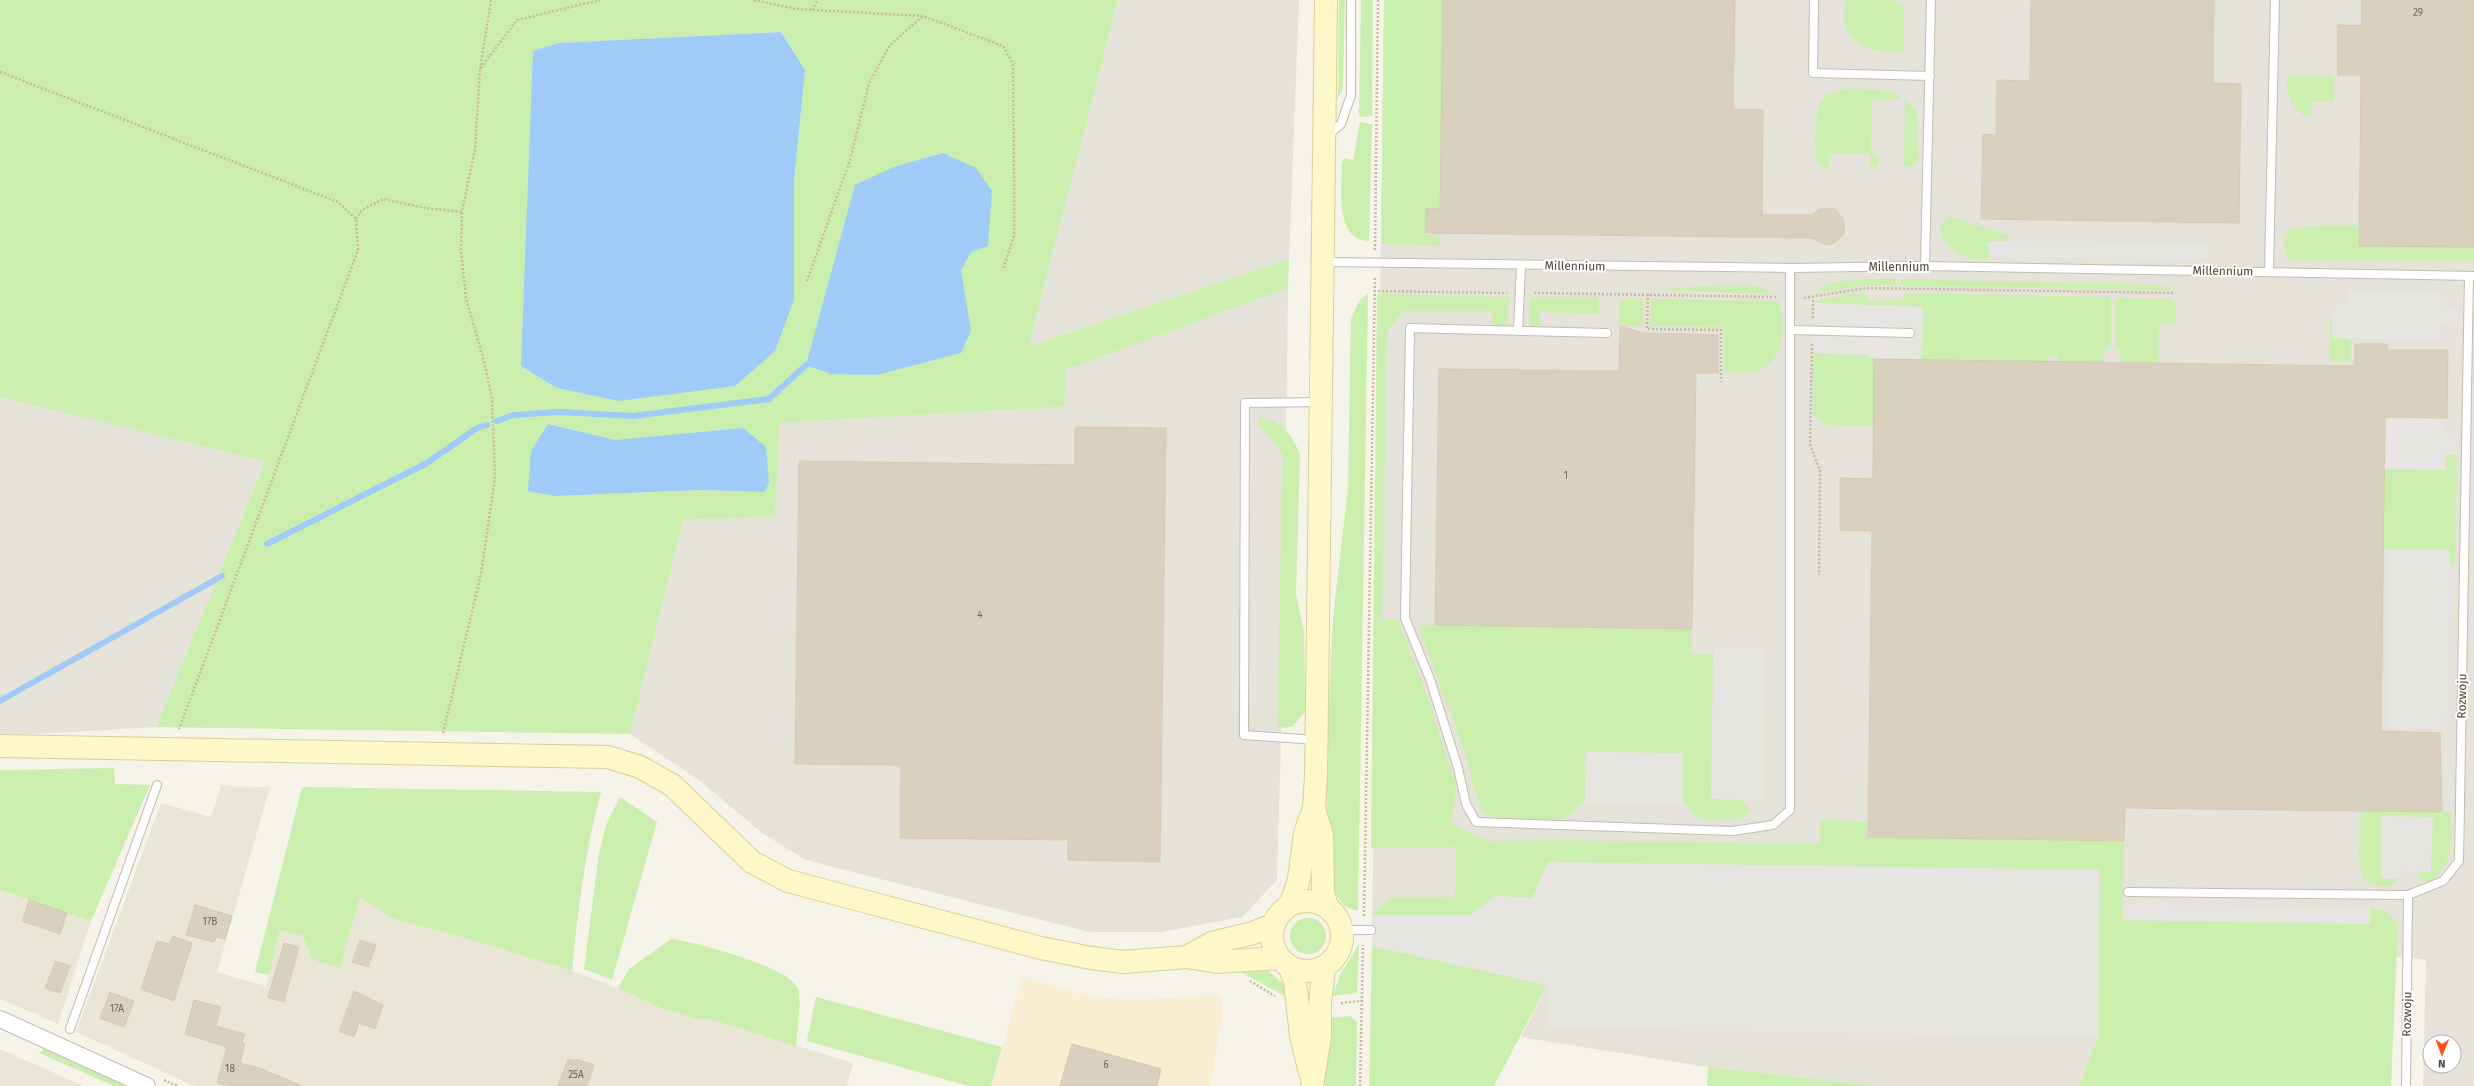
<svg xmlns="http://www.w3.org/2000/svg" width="2474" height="1086" font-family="'Fira Sans',sans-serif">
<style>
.residential{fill:#eae6d6}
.commercial{fill:#f9edd2}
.industrial{fill:#e5e2da;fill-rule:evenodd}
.green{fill:#caeeae;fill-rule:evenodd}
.parking{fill:#e7e5e1}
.water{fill:#a0caf8}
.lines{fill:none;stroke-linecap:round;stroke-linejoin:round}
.stream{stroke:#a0caf8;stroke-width:6}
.building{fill:#d9d1bd;stroke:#d4caaf}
.lane-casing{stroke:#c3bdaa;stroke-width:10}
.street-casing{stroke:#c3bdaa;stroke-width:18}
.secondary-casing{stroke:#dbd094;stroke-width:24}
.path{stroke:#c6bb9a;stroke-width:2.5;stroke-dasharray:2 2;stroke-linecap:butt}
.lane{stroke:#fff;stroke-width:8}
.street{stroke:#fff;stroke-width:16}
.secondary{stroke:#fff8ca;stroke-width:22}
.labels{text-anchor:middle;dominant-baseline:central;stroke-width:4;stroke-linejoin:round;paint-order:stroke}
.number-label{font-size:10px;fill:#6e6858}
.street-label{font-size:12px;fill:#4b4536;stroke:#fff}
</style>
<rect width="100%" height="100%" fill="#f6f3e9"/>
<!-- residential -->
<g class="residential">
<polygon points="221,786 270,787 217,972 266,986 280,930 303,936 313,960 340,968 360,898 394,919 462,937 572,971 618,988 663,1009 702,1020 706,1018 853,1063 847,1086 194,1086 76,1032 161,803 211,817"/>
<polygon points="0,890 91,921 58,1024 0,999"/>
<polygon points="0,1049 9,1053 84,1086 0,1086"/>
</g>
<!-- commercial -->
<polygon class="commercial" points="1022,978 1092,997 1133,1000 1221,995 1223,1012 1210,1086 991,1086"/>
<!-- industrial -->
<g class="industrial">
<polygon points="1118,0 1299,0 1289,259 1029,346"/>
<path d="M 1384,0 L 2474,0 L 2474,1086 L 2423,1086 L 2426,960 L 2408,957 L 2397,957 L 2098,1037 L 2079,1086 L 1878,1086 L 1708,1067 L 1521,1037 L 1547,986 L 1372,946 ZM 2430,1042 L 2454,1042 L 2454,1066 L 2430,1066 Z"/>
<polygon points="1288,288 1283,667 1277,880 1242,917 1161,932 1089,932 806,860 762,833 699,780 630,734 683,520 775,517 780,423 1064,407 1066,370"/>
<polygon points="0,397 265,462 156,727 0,736"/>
</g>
<!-- green -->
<g class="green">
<path d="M 0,0 L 1118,0 L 1029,346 L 1289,259 L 1288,288 L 1066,370 L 1064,407 L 780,423 L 775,517 L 683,520 L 630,734 L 156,727 L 265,462 L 0,397 ZM 781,32 L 805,70 L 794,182 L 533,51 L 558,43 ZM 548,424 L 616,440 L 764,492 L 701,490 L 555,496 Z"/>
<polygon points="1339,0 1345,0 1343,81 1342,91 1338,97"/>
<polygon points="1361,0 1373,0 1372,116 1359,117"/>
<polygon points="1384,0 1443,0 1440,208 1426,209 1426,235 1436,235 1441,239 1440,246 1381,244"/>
<path d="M 1845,0 L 1894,0 L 1904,4 L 1904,53 C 1881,52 1853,52 1845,25 C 1843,18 1845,7 1845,0 Z"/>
<path d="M 2287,76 L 2334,76 L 2334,102 L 2312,101 L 2312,116 L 2305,116 C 2290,105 2286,94 2287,76 Z"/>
<path d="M 1852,88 L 1886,91 L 1900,95 L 1900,99 L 1872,99 L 1871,151 L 1880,160 L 1876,167 L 1870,167 L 1870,154 L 1829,154 L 1829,169 C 1826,168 1822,168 1820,166 C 1813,160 1815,120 1818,111 C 1819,104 1823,99 1826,94 Z"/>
<polygon points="1905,98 1917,113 1918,158 1913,167 1904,166"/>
<path d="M 1360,122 L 1372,124 L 1369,241 C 1334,240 1342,187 1342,164 L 1344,158 L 1353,160 Z"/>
<path d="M 1949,216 L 2008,235 L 2008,241 L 1989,242 L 1989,259 C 1965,260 1943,253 1940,226 Z"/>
<polygon points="2359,225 2359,246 2474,247 2474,261 2289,260 2285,250 2284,238 2289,230 2297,227"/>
<path d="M 1862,279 L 1896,279 L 1896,285 L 1867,285 L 1816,293 C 1825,281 1848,281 1862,279 Z"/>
<polygon points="1901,279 2164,285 2172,290 1900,286"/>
<path d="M 1717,285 C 1730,285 1763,282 1771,294 L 1651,290 Z"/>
<polygon points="1867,293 1867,301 1905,300 1905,293 2111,297 2111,348 2104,351 2104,362 2058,362 2058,355 2047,355 2047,361 1921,360 1923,307 1815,303 1821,299"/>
<polygon points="1368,294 1358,911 1344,906 1334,891 1329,873 1326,766 1333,618 1348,487 1351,319 1359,301"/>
<path d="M 1377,294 L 1509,297 L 1507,324 L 1502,328 L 1492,326 L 1491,311 L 1403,311 L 1387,332 L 1382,619 L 1398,619 L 1431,707 L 1456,786 L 1452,820 L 1458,827 L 1488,841 L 1551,840 L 1819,844 L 1820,819 L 1868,822 L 1868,837 L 2124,841 L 2123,920 L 2370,923 L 2370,908 C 2385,910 2392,912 2398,926 L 2391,1086 L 2079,1086 L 2098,1037 L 1532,898 L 1496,896 L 1470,915 L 1372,915 L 1388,898 L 1455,897 L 1456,847 L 1371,848 Z"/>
<polygon points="1532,297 1599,297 1599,314 1540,312 1540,328 1533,328 1529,322 1530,300"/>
<polygon points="2115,298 2172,299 2175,303 2176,324 2159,324 2158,363 2120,362 2120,349 2115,349"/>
<rect x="1619" y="299" width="25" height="27"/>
<path d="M 1651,299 L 1778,301 C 1789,325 1783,364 1755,372 C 1746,375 1733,372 1724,372 L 1724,327 L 1650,326 Z"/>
<polygon points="2330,322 2332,322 2332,338 2351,339 2350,361 2329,361"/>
<polygon points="1813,353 1866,355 1874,359 1873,426 1829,425 1813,416"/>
<path d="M 1259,417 C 1281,420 1292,435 1300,454 L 1296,594 L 1304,633 L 1305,712 L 1292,727 L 1277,728 L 1283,454 L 1259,425 Z"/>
<polygon points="2445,455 2457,455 2455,565 2450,566 2450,550 2383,549 2384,469 2445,470"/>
<path d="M 1418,625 L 1692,629 L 1692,654 L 1713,654 L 1711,799 L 1742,800 L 1750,809 L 1748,814 L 1739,819 L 1701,819 L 1692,813 L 1682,799 L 1682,754 L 1586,752 C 1585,761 1587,792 1585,798 C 1583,804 1572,815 1566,817 C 1545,823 1502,821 1482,813 L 1461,742 Z"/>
<polygon points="114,768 115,784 150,785 91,921 0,890 0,770"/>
<path d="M 302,787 L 601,792 C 585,851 578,910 572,971 L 462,937 L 394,919 L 360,898 L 340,968 L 313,960 L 303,936 L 280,930 L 269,975 L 255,972 Z"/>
<polygon points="620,797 657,822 612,980 584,969 599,853 606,825"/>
<path d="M 2361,811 L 2451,812 C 2451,838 2455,864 2431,881 L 2422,881 L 2417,871 L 2431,872 L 2382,816 L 2381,878 L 2398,879 L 2393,886 C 2383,888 2368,887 2363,877 C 2356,863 2361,827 2361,811 Z"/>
<circle cx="1308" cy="936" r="18"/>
<path d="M 671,939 C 693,941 789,967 798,988 C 802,999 797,1034 796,1046 L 706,1018 L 702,1020 L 663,1009 L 618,988 L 629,969 Z"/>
<polygon points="1359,944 1357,993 1332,996 1341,973"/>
<polygon points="1372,946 1547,985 1494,1086 1369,1086"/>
<polygon points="1235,969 1267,970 1284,984 1290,999"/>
<polygon points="816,997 1002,1047 991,1086 969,1086 807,1041"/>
<polygon points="1350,1016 1357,1022 1356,1086 1325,1086 1329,1018"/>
<polygon points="44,1049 124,1085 124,1086 114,1086 39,1053"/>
<polygon points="1708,1067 1878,1086 1707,1086"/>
</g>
<!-- parking -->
<g class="parking">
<polygon points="1988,242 2008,241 2208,243 2207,259 1989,256"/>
<polygon points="2348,290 2442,292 2441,306 2455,307 2456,321 2440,325 2440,339 2332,338 2332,322 2336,304 2348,304"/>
<polygon points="1815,303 1923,307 1921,360 1874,359 1866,355 1813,353"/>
<polygon points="2387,419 2446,420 2446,433 2458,433 2457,455 2445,455 2445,470 2386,469"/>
<polygon points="2388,549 2450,550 2447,729 2386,728"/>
<polygon points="1714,647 1766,648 1763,800 1711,799"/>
<polygon points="1586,752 1683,753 1682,806 1585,804"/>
<polygon points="2382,816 2433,817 2431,872 2399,871 2398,879 2381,878"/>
<polygon points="1548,862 2099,870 2098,1037 1548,1028 1547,985 1372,946 1372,915 1470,915 1496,896 1532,898"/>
<polygon points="2124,904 2370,908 2370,924 2123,920"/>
</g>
<!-- water -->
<g class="water">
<polygon points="781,32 805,70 794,182 794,300 775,351 735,386 619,401 557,388 521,366 533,51 558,43"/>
<polygon points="943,153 976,168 992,191 988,246 971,252 961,270 971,331 961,353 877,375 831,374 806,365 855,185 894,167"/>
<polygon points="548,424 616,440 743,428 766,447 769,484 764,492 701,490 555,496 528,491 531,451"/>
</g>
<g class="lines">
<!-- stream -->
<g class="stream">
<polyline points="497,421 513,415 558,412 633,416 769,399 806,365"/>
<polyline points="267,544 427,463 477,428 487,425"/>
<polyline points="0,701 222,576"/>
</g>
</g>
<!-- building -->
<g class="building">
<polygon points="1443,0 1735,0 1733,109 1763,110 1762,215 1812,215 1820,209 1835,209 1844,220 1844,234 1834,243 1827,245 1812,238 1426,233 1426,208 1440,209"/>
<polygon points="2031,0 2214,0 2213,83 2241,84 2239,223 1981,219 1983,134 1996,135 1997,80 2030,81"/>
<polygon points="2362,0 2474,0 2474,247 2359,246 2361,75 2338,75 2338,25 2362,26"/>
<polygon points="1620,326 1643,333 1718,335 1718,373 1696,373 1692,629 1435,625 1439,369 1619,371"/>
<polygon points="2355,344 2387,344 2387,350 2448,350 2447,418 2385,417 2381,731 2440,733 2442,812 2125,808 2124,841 1868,837 1872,531 1840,530 1840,478 1873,479 1874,359 2355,366"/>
<polygon points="1075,427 1166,428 1160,862 1068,860 1068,840 900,838 901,765 795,764 799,461 1075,465"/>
<polygon points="29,900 67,913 60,934 22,921"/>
<polygon points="195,905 232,916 225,939 216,937 214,942 186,935"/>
<polygon points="173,936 192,943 174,1001 141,989 157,941 169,944"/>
<polygon points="360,940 376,945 368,967 352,962"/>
<polygon points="284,943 299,947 284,1002 268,997"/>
<polygon points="56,961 70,966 60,993 45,988"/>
<polygon points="354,991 383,1005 375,1029 359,1023 354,1037 339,1031"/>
<polygon points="110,992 134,1001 124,1027 100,1018"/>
<polygon points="194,1000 221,1007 216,1026 245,1034 242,1043 245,1044 240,1063 260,1068 302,1086 229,1086 217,1083 227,1047 185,1034"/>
<polygon points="1072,1044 1161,1069 1157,1086 1060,1086"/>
<polygon points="568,1059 575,1061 576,1059 594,1065 587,1086 558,1086"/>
</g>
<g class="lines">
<!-- lane casing -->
<g class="lane-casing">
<g id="lane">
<polyline points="1814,0 1813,73 1930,76"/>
<polyline points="1327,136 1341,124 1351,95 1351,0"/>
<polyline points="1324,262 1790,268 1925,266 2474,276"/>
<polyline points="1925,266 1931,0"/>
<polyline points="2269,271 2275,0"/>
<polyline points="1791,330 1910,333"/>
<polyline points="1518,331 1521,265"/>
<polyline points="1607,333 1410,328 1405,618 1430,679 1458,768 1466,804 1476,822 1732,831 1773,825 1790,810 1790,268"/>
<polyline points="1316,740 1244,735 1245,403 1320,402"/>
<polyline points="2128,892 2408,895"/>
<polyline points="1342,930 1371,930"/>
<polyline points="70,1029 157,785"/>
<polyline points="2406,1086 2408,895 2443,881 2459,861 2469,276"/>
</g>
</g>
<!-- street casing -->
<g class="street-casing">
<polyline id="street" points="0,1019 147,1086"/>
</g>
<!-- secondary casing -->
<g class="secondary-casing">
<g id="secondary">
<polyline points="0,746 608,757 640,767 672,785 752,862 788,881 1041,948 1091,958 1123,962 1187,957 1217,962 1279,958"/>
<polyline points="1314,808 1322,835 1323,892 1327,907"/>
<circle cx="1307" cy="936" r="35"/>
<polyline points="1291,904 1299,879 1305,833 1314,808 1316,777 1326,0"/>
<polyline points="1187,957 1212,943 1253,933 1273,925"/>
<polyline points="1289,966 1295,981 1301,1036 1310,1072"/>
<polyline points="1312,1086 1320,1036 1320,1004 1324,967"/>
</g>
</g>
<!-- path -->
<g class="path">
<polyline points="754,0 797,9 923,16 1003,46 1013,64 1014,183 1014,236 1003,269"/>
<polyline points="812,10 818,0"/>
<polyline points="480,69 491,0"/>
<polyline points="0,72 338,202 356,219 358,250 179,729"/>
<polyline points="356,219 362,210 383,199 425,208 462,212"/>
<polyline points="1375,250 1378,0"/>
<polyline points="807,281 850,160 869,83 890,45 923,16"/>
<polyline points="1374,291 1507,293"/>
<polyline points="1534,293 1777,297"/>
<polyline points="1648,294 1647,329 1721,330 1721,382"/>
<polyline points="1804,298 1866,288 2174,293"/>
<polyline points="1813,318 1813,298"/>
<polyline points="1812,344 1810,444 1820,471 1819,575"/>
<polyline points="443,733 481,574 495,477 492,398 485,365 466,298 461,251 462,212 475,149 480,69 517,20 600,0"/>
<polyline points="1364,916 1375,277"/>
<polyline points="1250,981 1275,996"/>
<polyline points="1341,1003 1362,1001"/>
<polyline points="164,1080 178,1086"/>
<polyline points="1360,1086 1363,945"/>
</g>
<!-- lane -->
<use href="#lane" class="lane"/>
<!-- street -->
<use href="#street" class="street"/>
<!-- secondary -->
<use href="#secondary" class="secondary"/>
</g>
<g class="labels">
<!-- number labels -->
<g class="number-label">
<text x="2418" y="13">29</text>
<text x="1566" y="476">1</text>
<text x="980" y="615">4</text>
<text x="210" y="922">17B</text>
<text x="117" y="1009">17A</text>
<text x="1106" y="1065">6</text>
<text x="230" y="1069">18</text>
<text x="576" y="1075">25A</text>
</g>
<!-- street labels -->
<g class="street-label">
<text transform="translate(1575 266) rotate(1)">Millennium</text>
<text x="1899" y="267">Millennium</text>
<text transform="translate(2223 271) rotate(1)">Millennium</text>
<text transform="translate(2462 696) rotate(-89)">Rozwoju</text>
<text transform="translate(2407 1014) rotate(-89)">Rozwoju</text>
</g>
</g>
<!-- north arrow -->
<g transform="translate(2442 1054) rotate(181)"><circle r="19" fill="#ffffff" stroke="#b7b5af"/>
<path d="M0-3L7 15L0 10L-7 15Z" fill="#ff5417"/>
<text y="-6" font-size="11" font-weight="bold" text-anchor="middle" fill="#4b4536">N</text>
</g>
</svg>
